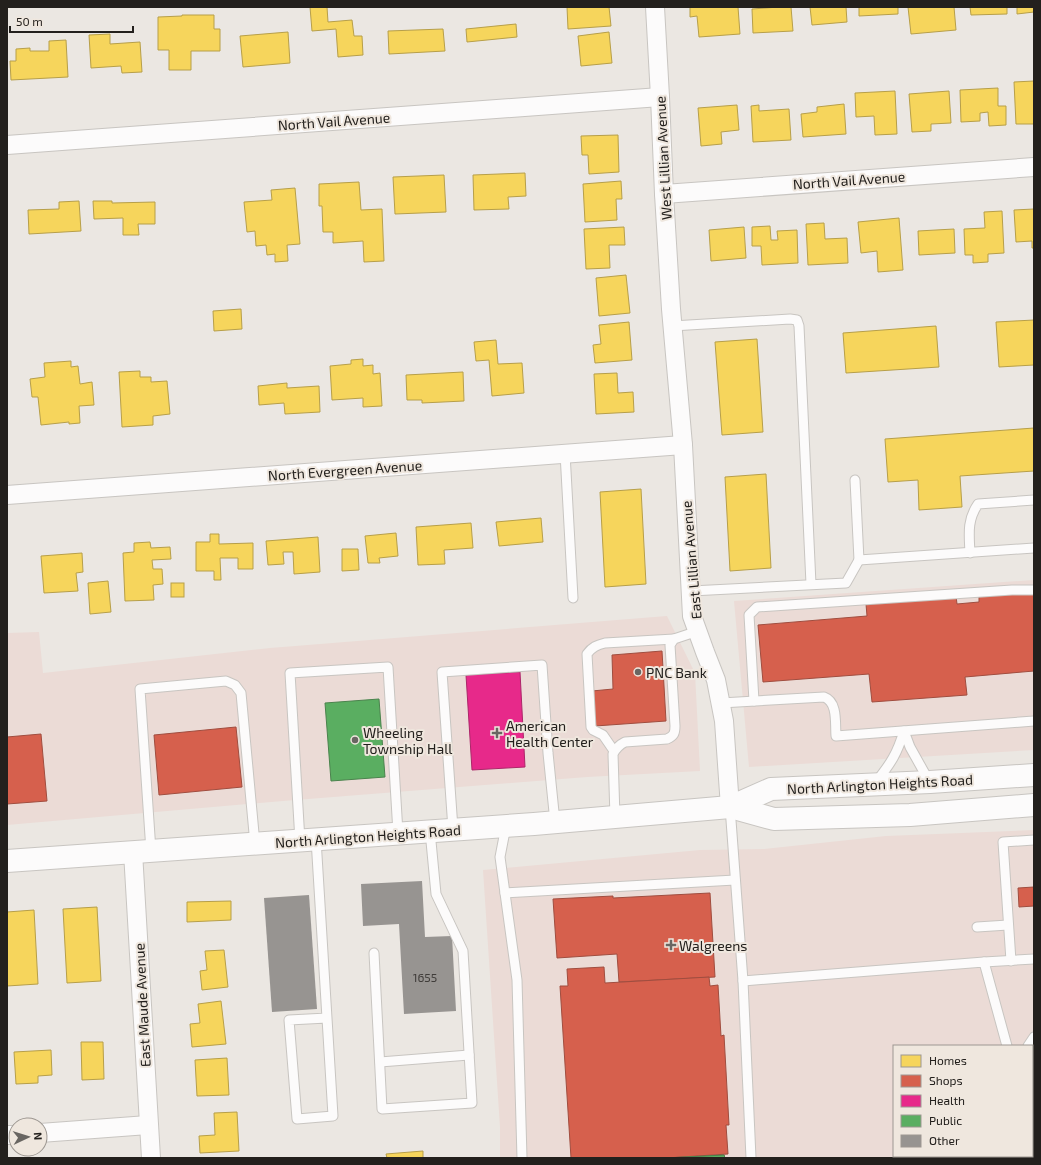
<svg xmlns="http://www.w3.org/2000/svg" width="1041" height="1165" font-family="'Exo 2',sans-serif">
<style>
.commercial{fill:#ebdbd6;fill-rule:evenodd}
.homes{fill:#f6d55c;stroke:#b79f49}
.shops{fill:#d6604d;stroke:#a04d3f}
.health{fill:#e7298a;stroke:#ac2669}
.public{fill:#5aae61;stroke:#4a834d}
.building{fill:#979491}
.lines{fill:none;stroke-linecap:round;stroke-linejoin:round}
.service-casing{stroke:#c8c5c1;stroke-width:11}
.minor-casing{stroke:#c8c5c1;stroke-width:20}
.secondary-casing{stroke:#c8c5c1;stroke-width:24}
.service{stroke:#fcfbfb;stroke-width:9}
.minor{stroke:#fcfbfb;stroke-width:18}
.secondary{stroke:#fcfbfb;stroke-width:22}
.poi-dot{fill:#696662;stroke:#efe7de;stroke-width:1.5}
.labels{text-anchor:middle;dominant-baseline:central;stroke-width:4;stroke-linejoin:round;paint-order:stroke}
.number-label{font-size:12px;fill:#403d3a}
.street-label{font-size:14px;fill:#23201d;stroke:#efe7de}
.poi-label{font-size:14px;fill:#23201d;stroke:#efe7de;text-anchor:start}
</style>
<rect width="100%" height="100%" fill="#ebe7e2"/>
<!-- commercial -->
<g class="commercial">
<polygon points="1034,580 1034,750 749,767 734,601"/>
<polygon points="667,616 695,673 700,771 587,777 283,801 7,825 7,633 39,632 43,673 270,648"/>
<path d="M 1034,830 L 1034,1158 L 500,1158 L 500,1127 L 483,870 L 700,850 L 764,849 L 886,836 ZM 894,1046 L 1032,1046 L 1032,1156 L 894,1156 Z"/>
</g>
<!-- homes -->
<g class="homes">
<polygon points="310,7 327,7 328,22 352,20 354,36 362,36 363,55 338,57 336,29 312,31"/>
<polygon points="567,7 609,7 611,26 568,29"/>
<polygon points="690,7 738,7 740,34 699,37 697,16 690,17"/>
<polygon points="779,7 791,7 793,31 753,33 752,9"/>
<polygon points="810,7 846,7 847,22 812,25"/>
<polygon points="859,7 898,7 898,14 859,16"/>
<polygon points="908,7 954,7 956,30 911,34"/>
<polygon points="970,7 1007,7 1007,14 971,15"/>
<polygon points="1017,7 1034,7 1034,12 1017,14"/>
<polygon points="182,15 214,15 214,29 220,29 220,51 191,51 191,70 169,70 169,50 158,50 158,17 182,16"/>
<polygon points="516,24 517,37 467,42 466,29"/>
<polygon points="443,29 445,51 389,54 388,31"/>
<polygon points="288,32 290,63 243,67 240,36"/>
<polygon points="609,32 612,63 581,66 578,36"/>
<polygon points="110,34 110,44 140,42 142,72 122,73 121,66 91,68 89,35"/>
<polygon points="66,40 68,77 11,80 10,61 16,61 16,49 30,48 30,51 49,51 49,41"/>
<polygon points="1034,81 1034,124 1016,124 1014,82"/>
<polygon points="998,88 998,106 1006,106 1006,125 989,126 988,112 980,113 980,121 961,122 960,90"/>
<polygon points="895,91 897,134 875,135 874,116 856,117 855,93"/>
<polygon points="949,91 951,123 931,124 931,131 912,132 909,94"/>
<polygon points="844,104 846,134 803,137 801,114 817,112 817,107"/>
<polygon points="737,105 739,130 721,132 722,144 701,146 698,108"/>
<polygon points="759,105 759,111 789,109 791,140 753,142 751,106"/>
<polygon points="618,135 619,172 589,174 588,155 582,155 581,136"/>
<polygon points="525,173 526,196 508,197 509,209 474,210 473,175"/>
<polygon points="444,175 446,212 395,214 393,177"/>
<polygon points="621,181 622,199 616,199 617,220 585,222 583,184"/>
<polygon points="359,182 361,210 382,209 384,261 364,262 363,241 333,243 333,232 323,232 322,206 319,206 319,184"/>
<polygon points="295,188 300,244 287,245 288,261 275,262 275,254 267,255 266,245 256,246 255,231 247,232 244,202 272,200 271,190"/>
<polygon points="79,201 81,231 29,234 28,210 59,209 59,202"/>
<polygon points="93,201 112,201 112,203 155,202 155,224 138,224 139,235 123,235 123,218 94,219"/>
<polygon points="1034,209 1034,248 1032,248 1032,241 1016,242 1014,210"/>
<polygon points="1002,211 1004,253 988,254 988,262 973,263 973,255 965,255 964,229 985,228 984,212"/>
<polygon points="899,218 903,270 878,272 877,251 861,253 858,222"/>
<polygon points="824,223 825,239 847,238 848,263 808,265 806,224"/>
<polygon points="770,226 771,240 778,240 777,231 797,230 798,263 762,265 761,246 752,246 752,227"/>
<polygon points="624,227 625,245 609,245 610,268 586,269 584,229"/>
<polygon points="744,227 746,258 711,261 709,230"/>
<polygon points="954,229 955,253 919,255 918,231"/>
<polygon points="626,275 630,313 599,316 596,278"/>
<polygon points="241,309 242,329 214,331 213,311"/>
<polygon points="1034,320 1034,365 999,367 996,322"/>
<polygon points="629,322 632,360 595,363 593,345 601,344 599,325"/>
<polygon points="936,326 939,367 846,373 843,333"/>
<polygon points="757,339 763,432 722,435 715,342"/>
<polygon points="496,340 498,364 522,363 524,393 492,396 489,360 476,361 474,342"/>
<polygon points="363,359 363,366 373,365 373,374 380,373 382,406 363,407 363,398 332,400 330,366 351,364 351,360"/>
<polygon points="71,361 71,367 78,366 80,384 92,382 94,405 79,406 80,423 69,424 69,422 41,425 38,397 32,397 30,379 45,377 44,363"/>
<polygon points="140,371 140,377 151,377 151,382 167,381 170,414 153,416 153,425 122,427 119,372"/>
<polygon points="463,372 464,401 422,403 422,400 407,400 406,375"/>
<polygon points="617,373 618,393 633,392 634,412 596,414 594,374"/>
<polygon points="287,383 287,388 319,386 320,412 285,414 284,403 259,405 258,386"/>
<polygon points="1034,428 1034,471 960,476 962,507 919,510 918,480 888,482 885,439"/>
<polygon points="766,474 771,568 730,571 725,477"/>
<polygon points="641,489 646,584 605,587 600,492"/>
<polygon points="541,518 543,542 499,546 496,522"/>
<polygon points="471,523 473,548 444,550 445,564 418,565 416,527"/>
<polygon points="396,533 398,556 379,558 380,563 368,563 365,536"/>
<polygon points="210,534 219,534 219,544 253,543 253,569 238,569 238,558 220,558 221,580 214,580 214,571 196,571 196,542 210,542"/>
<polygon points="318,537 320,572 294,574 293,552 283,552 284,564 268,565 266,541"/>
<polygon points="150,542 151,548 170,547 171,559 152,560 153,569 162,569 163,584 153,585 154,600 125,601 123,553 134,552 134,543"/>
<polygon points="342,549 358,549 359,570 342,571"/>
<polygon points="82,553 83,572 76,573 78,591 44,593 41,556"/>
<polygon points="108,581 111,612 90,614 88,583"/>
<rect x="171" y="583" width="13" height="14"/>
<polygon points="231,901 231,920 187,922 187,902"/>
<polygon points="97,907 101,981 67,983 63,909"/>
<polygon points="34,910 38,984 7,986 7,912"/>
<polygon points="224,950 228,987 202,990 200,971 207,970 205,951"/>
<polygon points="221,1001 226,1044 192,1047 190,1024 200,1023 198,1004"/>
<polygon points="81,1042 103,1042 104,1079 82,1080"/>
<polygon points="51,1050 52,1075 38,1076 38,1083 16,1084 14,1052"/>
<polygon points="227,1058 229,1095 197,1096 195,1060"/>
<polygon points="237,1112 239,1151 200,1153 199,1136 215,1135 214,1113"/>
<polygon points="423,1151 423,1158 387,1158 386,1154"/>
</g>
<!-- shops -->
<g class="shops">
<polygon points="1034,590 1034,671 965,677 967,695 872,702 869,674 763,682 758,625 867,616 866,604 956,596 957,604 979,602 979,595"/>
<polygon points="662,651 666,721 595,726 592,691 613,689 612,655"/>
<polygon points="236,727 242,787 159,795 154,735"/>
<polygon points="41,734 47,801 7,804 7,737"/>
<polygon points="1034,887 1034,906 1019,907 1018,888"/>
<polygon points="710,893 715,977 619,982 617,954 557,958 553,899 613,896 613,898"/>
<polygon points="604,967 605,983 709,977 710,986 718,985 721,1036 724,1035 729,1125 726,1125 728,1154 666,1158 571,1158 560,986 568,986 567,969"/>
<polygon points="724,1155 725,1158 666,1158"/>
</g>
<!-- health -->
<polygon class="health" points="520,672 525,767 472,770 466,675"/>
<!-- public -->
<g class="public">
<polygon points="379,699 385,777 331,781 325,703"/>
<polygon points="724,1155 725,1158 666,1158"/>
</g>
<!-- building -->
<g class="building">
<polygon points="422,881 425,937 452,936 456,1011 404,1014 399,924 363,926 361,884"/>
<polygon points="309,895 317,1009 272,1012 264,898"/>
</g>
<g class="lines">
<!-- service casing -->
<g class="service-casing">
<g id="service">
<polyline points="672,326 790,319 797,320 799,326 811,584"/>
<polyline points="565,453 573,598"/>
<polyline points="855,480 859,560 1034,548"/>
<path d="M 970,553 C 969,534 967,520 978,504 L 1034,500"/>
<polyline points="691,591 846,583 859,560"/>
<polyline points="754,701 749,615 757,607 1012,590 1034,590"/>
<path d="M 721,703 L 824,697 C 838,702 835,723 836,736 L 1034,721"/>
<path d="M 614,751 L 603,735 L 593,730 L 591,727 L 587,654 C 592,647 597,645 605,643 L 674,639"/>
<path d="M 876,782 C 891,763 897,754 904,731 L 910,747 L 929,781"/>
<polyline points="730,807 743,981 751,1158"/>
<path d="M 615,817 L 613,754 C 616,748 619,745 625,742 L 667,739 C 674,736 675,733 675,726 L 670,645 L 674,639 L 698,631"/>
<polyline points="506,826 500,857 517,980 522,1158"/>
<polyline points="453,829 442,672 542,665 548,753 555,822"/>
<polyline points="316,839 333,1116 297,1119 289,1020 327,1018"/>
<polyline points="300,841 290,673 388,667 398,833"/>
<polyline points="151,851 140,689 226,681 235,685 241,693 255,844"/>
<polyline points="505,893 735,880"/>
<polyline points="977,927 1008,925"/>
<polyline points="374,953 382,1109 472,1103 463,951 436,894 430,831"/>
<polyline points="1011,961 1003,842 1034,840"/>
<polyline points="984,962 1034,959"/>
<polyline points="743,981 984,962 1007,1046"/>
<polyline points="1028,1046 1034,1037"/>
<polyline points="380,1062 469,1055"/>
<polyline points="1032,1062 1034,1069"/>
<polyline points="1029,1156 1029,1158"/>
</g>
</g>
<!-- minor casing -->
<g class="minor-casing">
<g id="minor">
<polyline points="655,7 660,97 664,194 671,309 683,445 692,616 705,652 716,680 724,721 730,807"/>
<polyline points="7,145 660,97"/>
<polyline points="664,194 1034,167"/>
<polyline points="7,495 683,445"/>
<polyline points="133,852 151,1158"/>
<polyline points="40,1133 148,1125"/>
<polyline points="7,1135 16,1135"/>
</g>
</g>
<!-- secondary casing -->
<g class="secondary-casing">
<g id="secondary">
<polyline points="730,807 774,819 910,815 1034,805"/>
<polyline points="7,861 534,824 730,807 771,789 930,782 1034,775"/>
</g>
</g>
<!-- service -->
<use href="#service" class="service"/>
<!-- minor -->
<use href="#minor" class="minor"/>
<!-- secondary -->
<use href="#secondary" class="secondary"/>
</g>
<!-- markers -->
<g class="poi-dot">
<circle cx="638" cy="672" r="4"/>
<path d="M495 727h4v4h4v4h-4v4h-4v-4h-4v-4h4z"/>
<circle cx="355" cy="740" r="4"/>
<path d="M669 939h4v4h4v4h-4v4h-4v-4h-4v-4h4z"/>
</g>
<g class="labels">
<!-- number labels -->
<g class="number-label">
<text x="425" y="977">1655</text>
</g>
<!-- street labels -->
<g class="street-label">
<text transform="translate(334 121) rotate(-4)">North Vail Avenue</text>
<text transform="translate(663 158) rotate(-93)">West Lillian Avenue</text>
<text transform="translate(849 180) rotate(-4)">North Vail Avenue</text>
<text transform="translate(345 470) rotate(-4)">North Evergreen Avenue</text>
<text transform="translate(691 560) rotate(-95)">East Lillian Avenue</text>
<text transform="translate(880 784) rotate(-3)">North Arlington Heights Road</text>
<text transform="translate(368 836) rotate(-4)">North Arlington Heights Road</text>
<text transform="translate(142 1005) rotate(-93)">East Maude Avenue</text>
</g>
<!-- poi labels -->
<g class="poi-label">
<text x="646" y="672">PNC Bank</text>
<text x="506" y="725">American<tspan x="506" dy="16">Health Center</tspan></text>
<text x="363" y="732">Wheeling<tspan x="363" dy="16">Township Hall</tspan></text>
<text x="679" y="945">Walgreens</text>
</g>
</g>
<!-- border -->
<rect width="1041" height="1165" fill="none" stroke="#23201d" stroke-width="16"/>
<!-- legend -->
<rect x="893" y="1045" width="140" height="112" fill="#efe7de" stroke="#9d9791"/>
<rect x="901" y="1055" width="20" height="12" fill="#f6d55c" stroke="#9d9791"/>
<text x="929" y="1065" font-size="12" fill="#23201d">Homes</text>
<rect x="901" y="1075" width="20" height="12" fill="#d6604d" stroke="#9d9791"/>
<text x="929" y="1085" font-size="12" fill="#23201d">Shops</text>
<rect x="901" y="1095" width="20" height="12" fill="#e7298a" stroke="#9d9791"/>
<text x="929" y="1105" font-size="12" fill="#23201d">Health</text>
<rect x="901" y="1115" width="20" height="12" fill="#5aae61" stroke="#9d9791"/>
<text x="929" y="1125" font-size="12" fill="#23201d">Public</text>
<rect x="901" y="1135" width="20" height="12" fill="#979491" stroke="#9d9791"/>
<text x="929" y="1145" font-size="12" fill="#23201d">Other</text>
<!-- north arrow -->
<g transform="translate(28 1137) rotate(86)"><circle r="19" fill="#efe7de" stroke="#9d9791"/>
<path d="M0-3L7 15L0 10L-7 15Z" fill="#696662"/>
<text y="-6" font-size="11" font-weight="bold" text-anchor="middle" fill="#23201d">N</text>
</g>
<!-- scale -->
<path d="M10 26v6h123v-6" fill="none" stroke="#23201d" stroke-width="2"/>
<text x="16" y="26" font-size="12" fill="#23201d" stroke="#efe7de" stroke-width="3" paint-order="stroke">50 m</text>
</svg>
